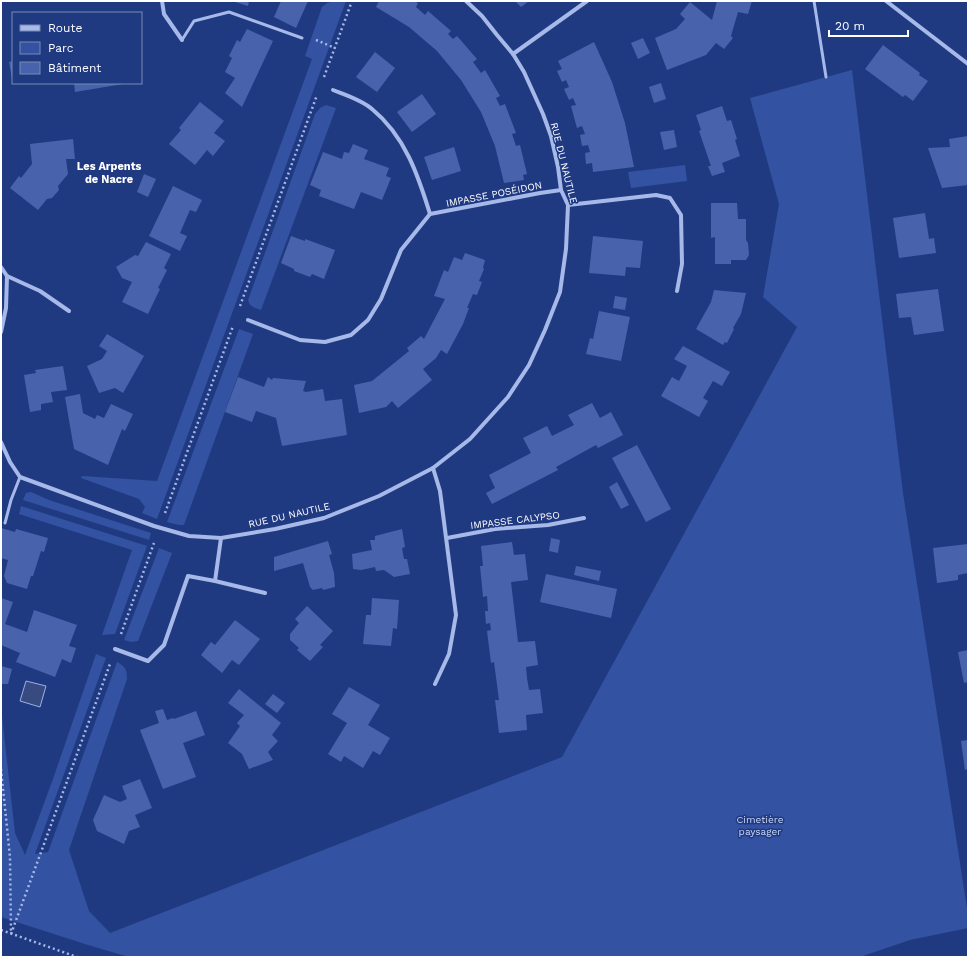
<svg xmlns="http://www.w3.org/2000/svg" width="969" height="958" font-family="'Work Sans',sans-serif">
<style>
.green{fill:#3352a1}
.water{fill:#384b81;stroke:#9ab1ea}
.building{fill:#4863ab}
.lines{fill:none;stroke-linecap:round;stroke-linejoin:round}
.path{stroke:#a6b9e9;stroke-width:2.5;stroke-dasharray:2 3;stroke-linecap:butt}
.service{stroke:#a6b9e9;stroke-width:3}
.minor{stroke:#a6b9e9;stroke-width:4}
.labels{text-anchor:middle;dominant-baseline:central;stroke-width:3;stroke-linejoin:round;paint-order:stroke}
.street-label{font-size:10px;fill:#fff;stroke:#203a82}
.park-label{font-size:10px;fill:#cad7f7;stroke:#203a82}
.neighbourhood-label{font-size:11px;font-weight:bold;fill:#fff;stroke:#203a82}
</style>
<rect width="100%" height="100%" fill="#203a82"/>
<!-- green -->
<g class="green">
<polygon points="335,1 346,1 157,519 142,513 145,507 139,499 81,478 82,476 157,481 312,59 305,56 322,7 327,3"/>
<path d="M 852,70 L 903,493 L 968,915 L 968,928 L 910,940 L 860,957 L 129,957 L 88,945 L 1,917 L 1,707 L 15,833 L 25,855 L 54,776 L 96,654 L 106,658 L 35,854 L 48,852 L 117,662 C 126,667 127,670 127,679 L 69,850 L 89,911 L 110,933 L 562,757 L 797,327 L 763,297 L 779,204 L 750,98 Z"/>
<path d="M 326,105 L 336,108 L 261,310 C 255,308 250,307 248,300 L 315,114 L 320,108 Z"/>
<polygon points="685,165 687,181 631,188 628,172"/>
<polygon points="239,329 253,334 184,525 179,525 167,522"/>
<polygon points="31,492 49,500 151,533 149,540 23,500 26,493"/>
<polygon points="21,506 147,546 115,634 102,635 132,550 19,514"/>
<polygon points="159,548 172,553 138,641 131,642 124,640"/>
</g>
<!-- water -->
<polygon class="water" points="26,681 46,686 40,707 20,701"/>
<!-- building -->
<g class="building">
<polygon points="232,1 249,1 248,6"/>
<polygon points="281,1 308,1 296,28 274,17"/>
<polygon points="379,1 414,1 418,3 416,7 425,15 428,11 451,31 448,34 453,39 457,36 477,59 473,62 481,73 485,70 500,96 496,98 500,106 505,104 516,133 512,134 516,146 520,145 527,174 523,175 524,180 504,183 495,146 481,112 461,80 437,51 409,27 376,7"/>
<polygon points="515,1 529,1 521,7"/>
<polygon points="717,1 752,1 748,14 738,12 731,36 733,38 724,49 716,43 706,55 667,70 655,38 676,29 685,19 680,14 690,2 712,20"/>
<polygon points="247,29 273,41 242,107 225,93 235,78 225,72 232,58 229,56 237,40 240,42"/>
<polygon points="643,38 650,53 638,59 631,43"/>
<polygon points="594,42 612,82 625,123 634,167 593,172 592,163 586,164 585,153 590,152 588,145 582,146 580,135 585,134 582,126 577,128 571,106 576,105 573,98 569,100 564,89 569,87 566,80 562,82 557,71 562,69 558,61"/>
<polygon points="883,45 920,73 919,75 928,81 913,101 905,95 903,97 865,69"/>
<polygon points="375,52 395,68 377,92 356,77"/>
<polygon points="13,61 13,78 12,78 9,62"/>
<polygon points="74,83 123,83 123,84 75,92"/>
<polygon points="661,83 666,99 654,103 649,87"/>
<polygon points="422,94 436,114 412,132 397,112"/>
<polygon points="200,102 224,121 214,133 225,141 213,156 207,150 195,165 169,144 181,130 179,128"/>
<polygon points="722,106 727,121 731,120 737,139 735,140 740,156 722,163 725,172 712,176 708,166 711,166 699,131 701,130 696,115"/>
<polygon points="674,130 677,147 664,150 660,132"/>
<polygon points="968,136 968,185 942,188 928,148 950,147 949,139"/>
<polygon points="73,139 75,159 66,159 68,174 58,186 59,190 52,198 47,199 38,210 10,188 19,176 21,178 32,164 30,144"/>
<polygon points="353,144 368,150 364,159 389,168 386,176 391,178 382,200 361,192 354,209 319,196 321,190 310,185 323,152 342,159 344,152 349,153"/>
<polygon points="454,147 461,171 432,180 424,157"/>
<polygon points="144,174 156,179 148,197 137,192"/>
<polygon points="173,186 202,200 196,212 190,210 180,233 187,236 180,251 149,236"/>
<polygon points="711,203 737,203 738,219 746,219 746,240 748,243 749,255 746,260 731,260 731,264 715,264 715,237 711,238"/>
<polygon points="925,213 929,239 934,238 936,253 899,258 893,218"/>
<polygon points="291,236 305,241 305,239 335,250 324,279 312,274 310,277 294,271 294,269 281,263"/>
<polygon points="593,236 643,241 640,268 626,267 625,276 589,273"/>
<polygon points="146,242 171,254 164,268 167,270 158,288 160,289 148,314 122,302 132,282 122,278 116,267 135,255 138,256"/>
<polygon points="465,253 485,260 483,268 484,269 479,281 482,282 477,295 473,294 467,308 469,308 463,324 447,354 441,350 436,358 423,369 432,380 398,408 392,401 386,407 359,413 354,385 372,381 409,351 407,348 421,336 424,339 445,299 434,296 444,270 448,272 454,257 462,260"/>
<polygon points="938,289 944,331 914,335 911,317 899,318 896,294"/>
<polygon points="714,290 746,293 741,314 733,328 734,329 727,343 725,342 723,345 696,329 711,302"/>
<polygon points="615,296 627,298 625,310 613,308"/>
<polygon points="599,311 630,317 621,361 586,354 590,338 593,339"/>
<polygon points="107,334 144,356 123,393 115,388 99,393 87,366 102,359 107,351 99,346"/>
<polygon points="683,346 730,372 722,386 713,381 703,398 708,401 699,417 661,396 672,377 679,381 687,366 674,359"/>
<polygon points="63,366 67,390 51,392 53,402 41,404 41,410 30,412 24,375 36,373 35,370"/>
<polygon points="238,377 264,387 268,377 272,380 273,378 306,381 303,391 306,392 323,389 325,401 342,399 347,435 282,446 276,418 256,411 252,422 225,412"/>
<polygon points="80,394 83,413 95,419 97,415 104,418 111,404 133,414 125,431 122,429 108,465 74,449 65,397"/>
<polygon points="592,403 600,418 611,412 623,435 598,448 596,445 556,467 558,470 492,504 486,493 495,488 489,475 531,453 523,438 547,426 552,436 574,425 568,415"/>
<polygon points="637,445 671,509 646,522 612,458"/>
<polygon points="617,482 629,505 621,509 609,487"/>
<polygon points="1,528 15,532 16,529 48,538 44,552 41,551 33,576 31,576 27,589 7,583 4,576 8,560 1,558"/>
<polygon points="402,529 405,547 402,548 404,559 407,559 410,574 394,577 384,570 376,571 375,567 361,570 353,569 352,554 372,550 370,540 375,540 375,536"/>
<polygon points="551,538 560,540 558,553 549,551"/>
<polygon points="328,541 332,554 329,555 334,573 335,587 323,590 322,588 313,590 310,587 303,563 274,571 274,557"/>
<polygon points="512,542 514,555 525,554 528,580 511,582 518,642 535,641 538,665 526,667 527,678 529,690 540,689 543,713 526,715 527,730 499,733 495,700 499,700 494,662 491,663 487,631 491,630 490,623 486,624 485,611 488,611 487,596 483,597 480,566 483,566 481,546"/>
<polygon points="968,544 968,573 958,575 958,580 937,583 933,548"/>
<polygon points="576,566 601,571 599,581 574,575"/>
<polygon points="546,574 617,589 611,618 540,602"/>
<polygon points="1,598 13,602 5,624 27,632 34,610 77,625 69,646 76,648 71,663 62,659 55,677 16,662 20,653 1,645"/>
<polygon points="372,598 399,600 397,629 393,628 391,646 363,644 366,615 371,615"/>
<polygon points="307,606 333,631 320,645 323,647 310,661 297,650 299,648 290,640 290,634 299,623 295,619"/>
<polygon points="235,620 260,639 239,665 232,660 222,673 201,655 211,642 215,645"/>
<polygon points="968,650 968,682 964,683 958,652"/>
<polygon points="1,666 12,669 8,684 1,684"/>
<polygon points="349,687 380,705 368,725 390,738 380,755 373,751 363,768 344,756 341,762 328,754 347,723 332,714"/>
<polygon points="239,689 281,723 272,735 278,741 268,752 273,760 249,769 242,754 228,743 240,726 237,723 244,715 228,703"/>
<polygon points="273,694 285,703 277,713 265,704"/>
<polygon points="163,709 167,720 173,718 174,719 196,711 205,735 183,743 196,777 163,789 140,730 159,723 155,711"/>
<polygon points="968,740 968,769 965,770 961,741"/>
<polygon points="140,779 152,808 135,815 140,827 129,831 124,844 97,831 93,820 104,795 120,802 127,799 122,786"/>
</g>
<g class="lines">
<!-- path -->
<g class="path">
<polyline points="316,40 335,48"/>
<polyline points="324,77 352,1"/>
<polyline points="240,306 317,95"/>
<polyline points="165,513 233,326"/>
<polyline points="121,634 154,543"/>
<polyline points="1,769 10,857 11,931"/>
<polyline points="1,930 77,957"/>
<polyline points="11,934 110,664"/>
</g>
<!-- service -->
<g class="service">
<polyline points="814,1 826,77"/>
<polyline points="182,40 194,21 229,12 302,38"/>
<polyline points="5,523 11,500 20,477"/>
</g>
<!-- minor -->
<g class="minor">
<polyline points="162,1 164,14 182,40"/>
<polyline points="886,1 968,64"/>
<polyline points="513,54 587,1"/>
<path d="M 333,90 C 346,95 362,100 372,109 C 405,136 418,175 430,214"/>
<polyline points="568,205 656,195 670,198 681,215 682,264 677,291"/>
<polyline points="1,267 7,276 6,308 1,332"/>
<polyline points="7,276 40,291 69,311"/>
<polyline points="248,320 300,340 325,342 351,335 368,320 381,299 401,250 430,214 540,193 561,190"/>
<polyline points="1,442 10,462 20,477 154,526 189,536 221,538 275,529 324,518 379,496 433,468 470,439 508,397 529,365 545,330 560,292 566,249 568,205 561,190 558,167 551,136 543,114 524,72 513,54 497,35 482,16 466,1"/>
<polyline points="433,468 440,491 456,615 449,654 435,684"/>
<polyline points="447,538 495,529 548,525 584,518"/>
<polyline points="215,581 221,538"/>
<polyline points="115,649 148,661 164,645 188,576 215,581 265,593"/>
</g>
</g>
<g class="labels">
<!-- street labels -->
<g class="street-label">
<text transform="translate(564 163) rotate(76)">RUE DU NAUTILE</text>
<text transform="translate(494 194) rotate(-11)">IMPASSE POSÉIDON</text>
<text transform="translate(289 515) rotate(-13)">RUE DU NAUTILE</text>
<text transform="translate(515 520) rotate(-7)">IMPASSE CALYPSO</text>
</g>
<!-- park labels -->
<g class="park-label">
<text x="760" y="819">Cimetière<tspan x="760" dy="12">paysager</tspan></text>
</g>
<!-- neighbourhood labels -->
<g class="neighbourhood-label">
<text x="109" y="166">Les Arpents<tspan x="109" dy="13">de Nacre</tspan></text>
</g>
</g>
<!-- border -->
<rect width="969" height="958" fill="none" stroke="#ffffff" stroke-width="4"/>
<!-- legend -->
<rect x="12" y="12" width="130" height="72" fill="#203a82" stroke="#7989b4"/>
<rect x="20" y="25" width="20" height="6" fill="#a6b9e9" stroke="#7989b4"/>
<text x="48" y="32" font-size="12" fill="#ffffff">Route</text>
<rect x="20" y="42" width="20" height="12" fill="#3352a1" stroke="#7989b4"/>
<text x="48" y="52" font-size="12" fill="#ffffff">Parc</text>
<rect x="20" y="62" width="20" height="12" fill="#4863ab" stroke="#7989b4"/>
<text x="48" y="72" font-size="12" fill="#ffffff">Bâtiment</text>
<!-- scale -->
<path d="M829 30v6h79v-6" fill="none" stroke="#ffffff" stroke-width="2"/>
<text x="835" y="30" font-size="12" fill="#ffffff" stroke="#203a82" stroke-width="3" paint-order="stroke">20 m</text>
</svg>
